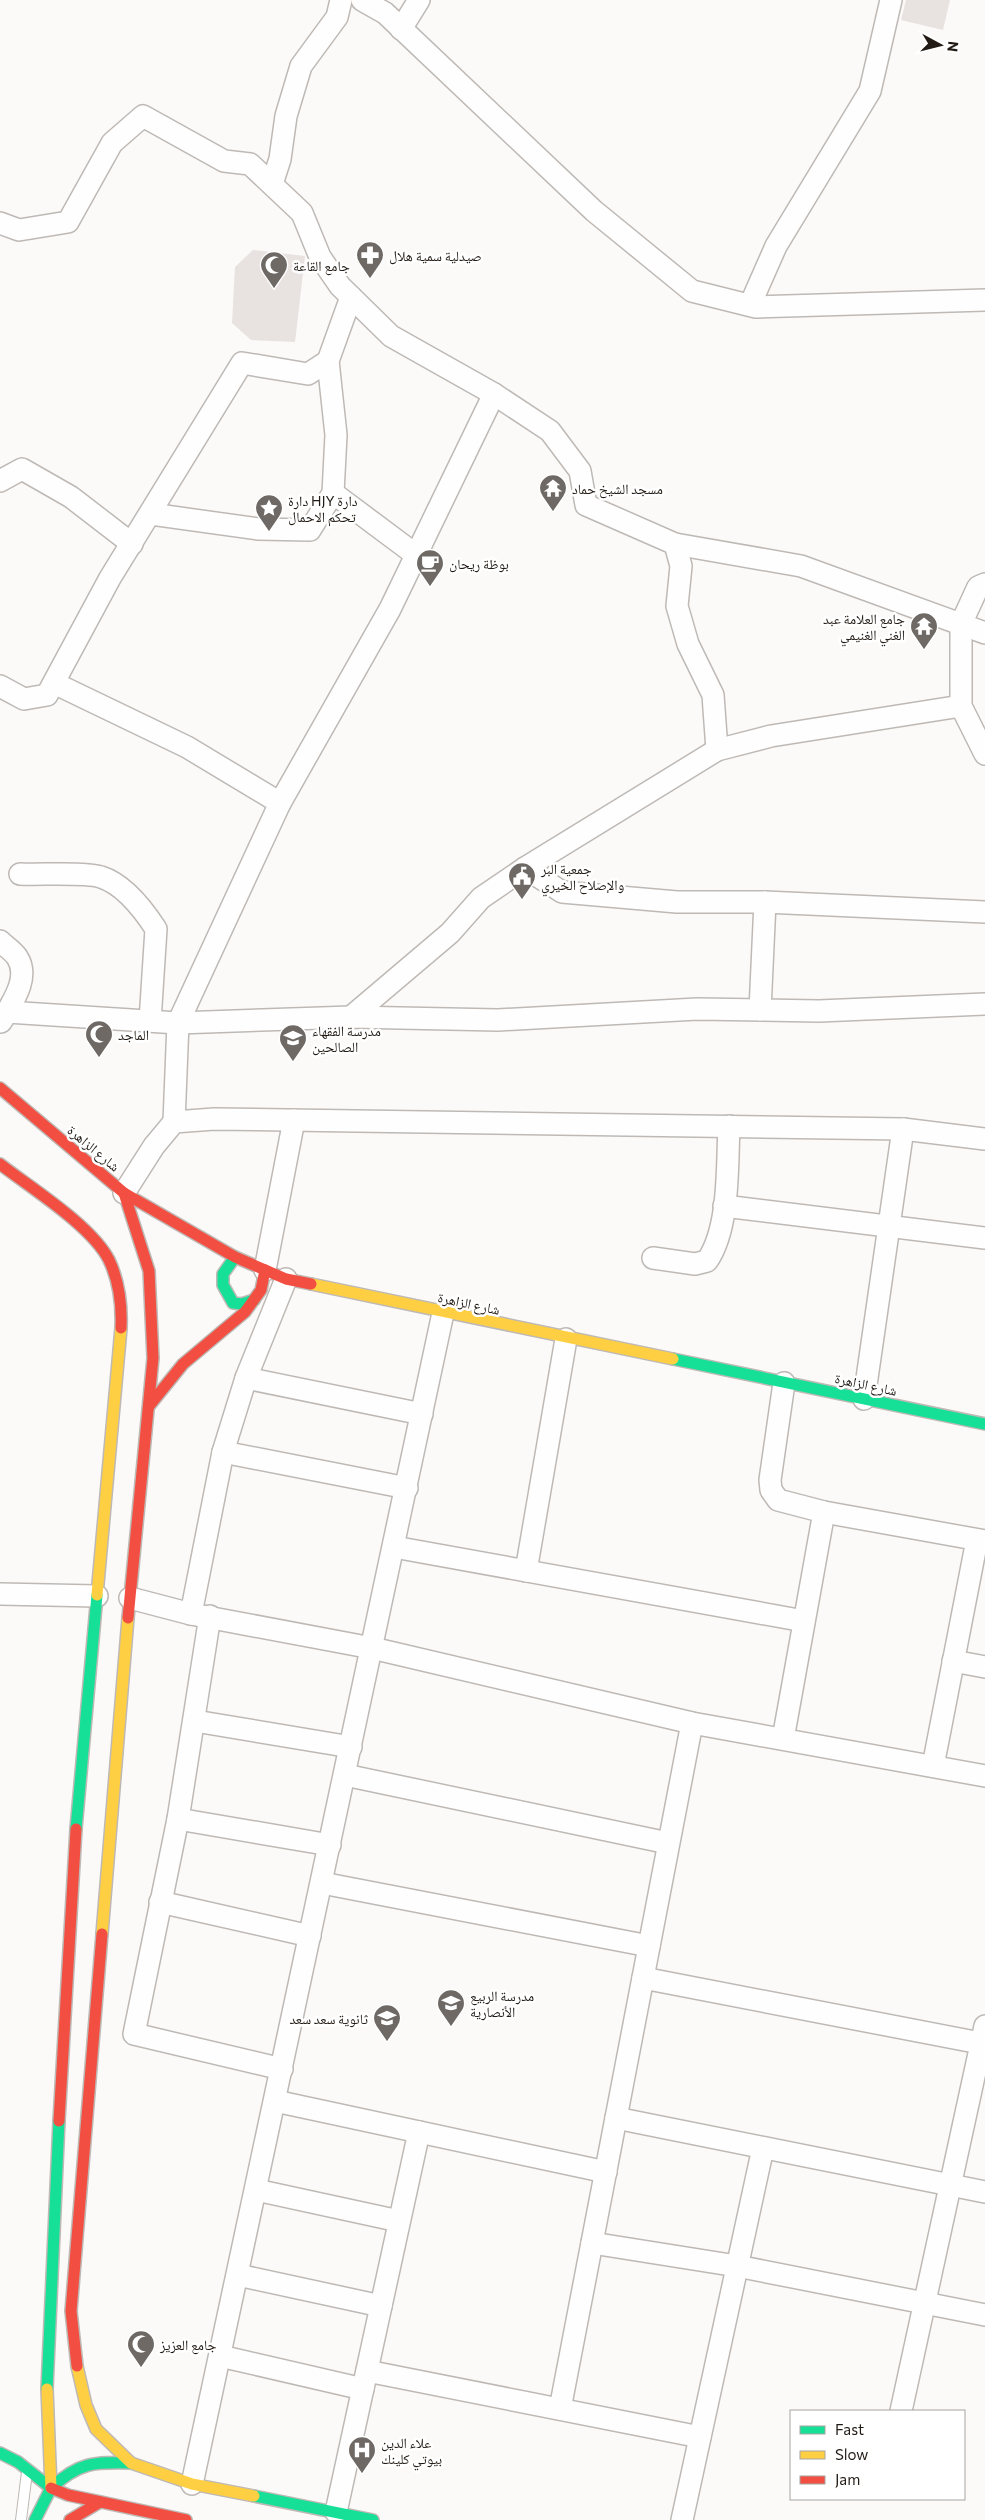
<svg xmlns="http://www.w3.org/2000/svg" width="985" height="2520" font-family="Commissioner,'Noto Naskh Arabic',sans-serif">
<style>
.building{fill:#e8e2e1}
.lines{fill:none;stroke-linecap:round;stroke-linejoin:round}
.lane-casing{stroke:#beb9b5;stroke-width:12}
.street-casing{stroke:#beb9b5;stroke-width:24}
.fast-casing{stroke:#beb9b5;stroke-width:14}
.slow-casing{stroke:#beb9b5;stroke-width:14}
.jam-casing{stroke:#beb9b5;stroke-width:14}
.lane{stroke:#fffefe;stroke-width:10}
.street{stroke:#fffefe;stroke-width:21}
.fast{stroke:#16e098;stroke-width:11}
.slow{stroke:#ffcf43;stroke-width:11}
.jam{stroke:#f24e42;stroke-width:11}
.labels{text-anchor:middle;dominant-baseline:central;stroke-width:5;stroke-linejoin:round;paint-order:stroke}
.poi-label{font-size:14px;fill:#221b15;stroke:#fff;text-anchor:start}
.street-label{font-size:14px;fill:#221b15;stroke:#fff}
</style>
<rect width="100%" height="100%" fill="#fcfaf8"/>
<!-- building -->
<g class="building">
<polygon points="906,0 950,0 943,30 901,20"/>
<polygon points="253,250 305,256 295,342 251,340 232,323 235,267"/>
</g>
<g class="lines">
<!-- lane casing -->
<g class="lane-casing">
<polyline id="lane" points="21,2520 27,2472"/>
</g>
<!-- street casing -->
<g class="street-casing">
<g id="street">
<polyline points="362,0 385,13 594,211 692,291 756,307 985,300"/>
<polyline points="401,29 419,0"/>
<polyline points="272,184 280,159 286,116 301,66 337,17 341,0"/>
<polyline points="0,223 19,230 68,222 112,143 143,116 224,161 250,164 302,213 320,257 340,286 391,336 494,394 550,431 580,471 586,505 675,544 681,566 677,606 688,644 713,695 717,750"/>
<polyline points="750,305 776,246 870,91 891,0"/>
<polyline points="0,481 22,469 71,497 132,544"/>
<polyline points="333,493 416,555"/>
<polyline points="151,514 258,529 310,530 333,493 336,435 328,361"/>
<polyline points="675,544 801,566 985,633"/>
<polyline points="985,584 978,587 961,624 961,706 985,754"/>
<polyline points="54,683 187,747 280,803"/>
<polyline points="0,686 24,699 47,695 110,578 242,363 308,374 328,361 351,297"/>
<polyline points="525,868 562,892 677,902 765,902 985,912"/>
<path d="M 20,874 C 38,875 87,872 101,877 C 123,884 143,909 156,929 L 150,1021"/>
<path d="M 0,941 C 5,946 13,951 17,957 C 31,978 11,1004 1,1022"/>
<polyline points="760,1010 765,902"/>
<polyline points="7,1012 178,1023 351,1017 498,1020 697,1009 819,1011 985,1004"/>
<polyline points="351,1017 450,933 481,898 525,868 717,750 771,736 961,706"/>
<polyline points="174,1122 178,1023 280,803 390,609 494,394"/>
<polyline points="124,1193 154,1146 174,1122 214,1119 903,1129 985,1139"/>
<polyline points="724,1206 985,1238"/>
<path d="M 653,1258 L 695,1264 L 707,1261 C 730,1228 727,1166 729,1126"/>
<polyline points="265,1270 294,1120"/>
<polyline points="246,1378 422,1414"/>
<polyline points="784,1383 770,1480 771,1490 778,1500 824,1512 985,1541"/>
<polyline points="864,1399 903,1129"/>
<polyline points="223,1452 407,1488"/>
<polyline points="394,1547 804,1621"/>
<polyline points="526,1571 566,1339"/>
<polyline points="0,1594 97,1596"/>
<polyline points="130,1598 191,1614 372,1648 692,1723 985,1776"/>
<polyline points="191,1614 223,1452 246,1378 286,1279"/>
<polyline points="210,1616 178,1819 134,2034 282,2069"/>
<polyline points="953,1661 985,1667"/>
<polyline points="195,1721 351,1747"/>
<polyline points="783,1739 824,1512"/>
<polyline points="933,1766 977,1540"/>
<polyline points="345,1775 668,1843"/>
<polyline points="178,1819 330,1845"/>
<polyline points="322,1883 649,1946"/>
<polyline points="160,1902 310,1936"/>
<polyline points="643,1978 985,2044"/>
<polyline points="275,2101 606,2172"/>
<polyline points="616,2118 985,2192"/>
<polyline points="256,2190 399,2221"/>
<polyline points="592,2243 737,2266 985,2315"/>
<polyline points="238,2275 381,2306"/>
<polyline points="220,2356 363,2389"/>
<polyline points="367,2371 700,2437"/>
<polyline points="560,2409 692,1723"/>
<polyline points="901,2411 985,2026"/>
<polyline points="192,2484 443,1313"/>
<polyline points="336,2512 419,2132"/>
<polyline points="682,2520 763,2148"/>
</g>
</g>
<!-- fast casing -->
<g class="fast-casing">
<g id="fast">
<polyline points="235,1257 223,1274 223,1285 233,1303 242,1304 254,1300"/>
<polyline points="673,1359 985,1424"/>
<polyline points="76,1829 97,1595"/>
<polyline points="47,2389 59,2121"/>
<polyline points="0,2453 18,2462 51,2488 35,2520"/>
<path d="M 51,2488 C 79,2462 94,2462 131,2463"/>
<polyline points="254,2496 373,2520"/>
</g>
</g>
<!-- slow casing -->
<g class="slow-casing">
<g id="slow">
<polyline points="311,1284 673,1359"/>
<polyline points="97,1595 121,1328"/>
<polyline points="102,1934 128,1618"/>
<polyline points="77,2366 86,2405 96,2429 131,2463 192,2484 254,2496"/>
<polyline points="47,2389 51,2488"/>
</g>
</g>
<!-- jam casing -->
<g class="jam-casing">
<g id="jam">
<polyline points="0,1088 124,1193 235,1257 286,1279 311,1284"/>
<path d="M 0,1164 C 31,1188 92,1226 109,1260 C 119,1281 122,1305 121,1328"/>
<polyline points="124,1193 149,1271 153,1358 128,1618"/>
<polyline points="149,1406 183,1364 245,1312 261,1290 265,1270"/>
<polyline points="59,2121 76,1829"/>
<polyline points="77,2366 71,2311 102,1934"/>
<polyline points="51,2488 68,2495 186,2520"/>
<polyline points="70,2520 100,2502"/>
</g>
</g>
<!-- lane -->
<use href="#lane" class="lane"/>
<!-- street -->
<use href="#street" class="street"/>
<!-- fast -->
<use href="#fast" class="fast"/>
<!-- slow -->
<use href="#slow" class="slow"/>
<!-- jam -->
<use href="#jam" class="jam"/>
</g>
<!-- icons -->
<defs>
<g id="pharmacy-pin" transform="scale(1.4375)"><path d="M0 17L-7.5 6A9.5 9.5 0 1 1 7.5 6Z" fill="#6e6964" stroke="#fff"/><path d="M-2-6h4v4h4v4h-4v4h-4v-4h-4v-4h4Z" fill="#fff"/></g>
<g id="mosque-pin" transform="scale(1.4375)"><path d="M0 17L-7.5 6A9.5 9.5 0 1 1 7.5 6Z" fill="#6e6964" stroke="#fff"/><path d="M3.5-4.9A6 6 0 1 0 3.5 4.9A5 5 0 1 1 3.5-4.9Z" fill="#fff"/></g>
<g id="temple-pin" transform="scale(1.4375)"><path d="M0 17L-7.5 6A9.5 9.5 0 1 1 7.5 6Z" fill="#6e6964" stroke="#fff"/><path d="M0-6L5-2H3V0L6.5 2.5H4V6H1.5V3h-3V6H-4V2.5H-6.5L-3 0V-2H-5Z" fill="#fff"/></g>
<g id="sight-pin" transform="scale(1.4375)"><path d="M0 17L-7.5 6A9.5 9.5 0 1 1 7.5 6Z" fill="#6e6964" stroke="#fff"/><path d="M0-6L1.8-2.2L6-1.7L2.9 1.2L3.7 5.4L0 3.3L-3.7 5.4L-2.9 1.2L-6-1.7L-1.8-2.2Z" fill="#fff"/></g>
<g id="cafe-pin" transform="scale(1.4375)"><path d="M0 17L-7.5 6A9.5 9.5 0 1 1 7.5 6Z" fill="#6e6964" stroke="#fff"/><path d="M-5.5-4.5H6V0H3Q3 3.5 0 3.5H-2.5Q-5.5 3.5-5.5 0ZM3-3.2v2h1.7v-2ZM-6 4.5H4V6H-6Z" fill="#fff"/></g>
<g id="civic-pin" transform="scale(1.4375)"><path d="M0 17L-7.5 6A9.5 9.5 0 1 1 7.5 6Z" fill="#6e6964" stroke="#fff"/><path d="M-.6-6.5H3V-4.5H.6V-3L4-1V1h2V6H-6V1h2V-1L-.6-3ZM-1.2 2.5V6h2.4V2.5Z" fill="#fff"/></g>
<g id="school-pin" transform="scale(1.4375)"><path d="M0 17L-7.5 6A9.5 9.5 0 1 1 7.5 6Z" fill="#6e6964" stroke="#fff"/><path d="M0-5L7-2L0 1L-7-2ZM-4 1L0 2.5L4 1V4Q0 6-4 4Z" fill="#fff"/></g>
<g id="hospital-pin" transform="scale(1.4375)"><path d="M0 17L-7.5 6A9.5 9.5 0 1 1 7.5 6Z" fill="#6e6964" stroke="#fff"/><path d="M-5-5h3v3.5h4V-5h3V5h-3V1.5h-4V5h-3Z" fill="#fff"/></g>
</defs>
<g fill-rule="evenodd">
<use href="#pharmacy-pin" x="370" y="255"/>
<use href="#mosque-pin" x="274" y="265"/>
<use href="#temple-pin" x="553" y="488"/>
<use href="#sight-pin" x="269" y="508"/>
<use href="#cafe-pin" x="430" y="563"/>
<use href="#temple-pin" x="924" y="626"/>
<use href="#civic-pin" x="522" y="876"/>
<use href="#mosque-pin" x="99" y="1034"/>
<use href="#school-pin" x="293" y="1038"/>
<use href="#school-pin" x="451" y="2003"/>
<use href="#school-pin" x="387" y="2018"/>
<use href="#mosque-pin" x="141" y="2344"/>
<use href="#hospital-pin" x="362" y="2450"/>
</g>
<g class="labels">
<!-- poi labels -->
<g class="poi-label">
<text x="389" y="255">صيدلية سمية هلال</text>
<text x="293" y="265">جامع القاعة</text>
<text x="572" y="488">مسجد الشيخ حماد</text>
<text x="288" y="500">دارة HJY دارة<tspan x="288" dy="16">تحكم الاحمال</tspan></text>
<text x="449" y="563">بوظة ريحان</text>
<text x="905" y="618" text-anchor="end">جامع العلامة عبد<tspan x="905" dy="16">الغني الغنيمي</tspan></text>
<text x="541" y="868">جمعية البر<tspan x="541" dy="16">والإصلاح الخيري</tspan></text>
<text x="312" y="1030">مدرسة الفقهاء<tspan x="312" dy="16">الصالحين</tspan></text>
<text x="118" y="1034">الماجد</text>
<text x="470" y="1995">مدرسة الربيع<tspan x="470" dy="16">الأنصارية</tspan></text>
<text x="368" y="2018" text-anchor="end">ثانوية سعد سعد</text>
<text x="160" y="2344">جامع العزيز</text>
<text x="381" y="2442">علاء الدين<tspan x="381" dy="16">بيوتي كلينك</tspan></text>
</g>
<!-- street labels -->
<g class="street-label">
<text transform="translate(94 1148) rotate(40)">شارع الزاهرة</text>
<text transform="translate(469 1303) rotate(12)">شارع الزاهرة</text>
<text transform="translate(866 1384) rotate(12)">شارع الزاهرة</text>
</g>
</g>
<!-- legend -->
<rect x="790" y="2410" width="175" height="90" fill="#ffffff" stroke="#a7a4a1"/>
<rect x="800" y="2426" width="25" height="8" fill="#16e098" stroke="#a7a4a1"/>
<text x="835" y="2435" font-size="15" fill="#221b15">Fast</text>
<rect x="800" y="2451" width="25" height="8" fill="#ffcf43" stroke="#a7a4a1"/>
<text x="835" y="2460" font-size="15" fill="#221b15">Slow</text>
<rect x="800" y="2476" width="25" height="8" fill="#f24e42" stroke="#a7a4a1"/>
<text x="835" y="2485" font-size="15" fill="#221b15">Jam</text>
<!-- north arrow -->
<g transform="translate(940 45) rotate(97)" stroke="#ffffff" stroke-width="4" paint-order="stroke">
<path d="M0-4L9 19L0 12L-9 19Z" fill="#221b15"/>
<text y="-8" font-size="14" font-weight="bold" text-anchor="middle" fill="#221b15">N</text>
</g>
</svg>
